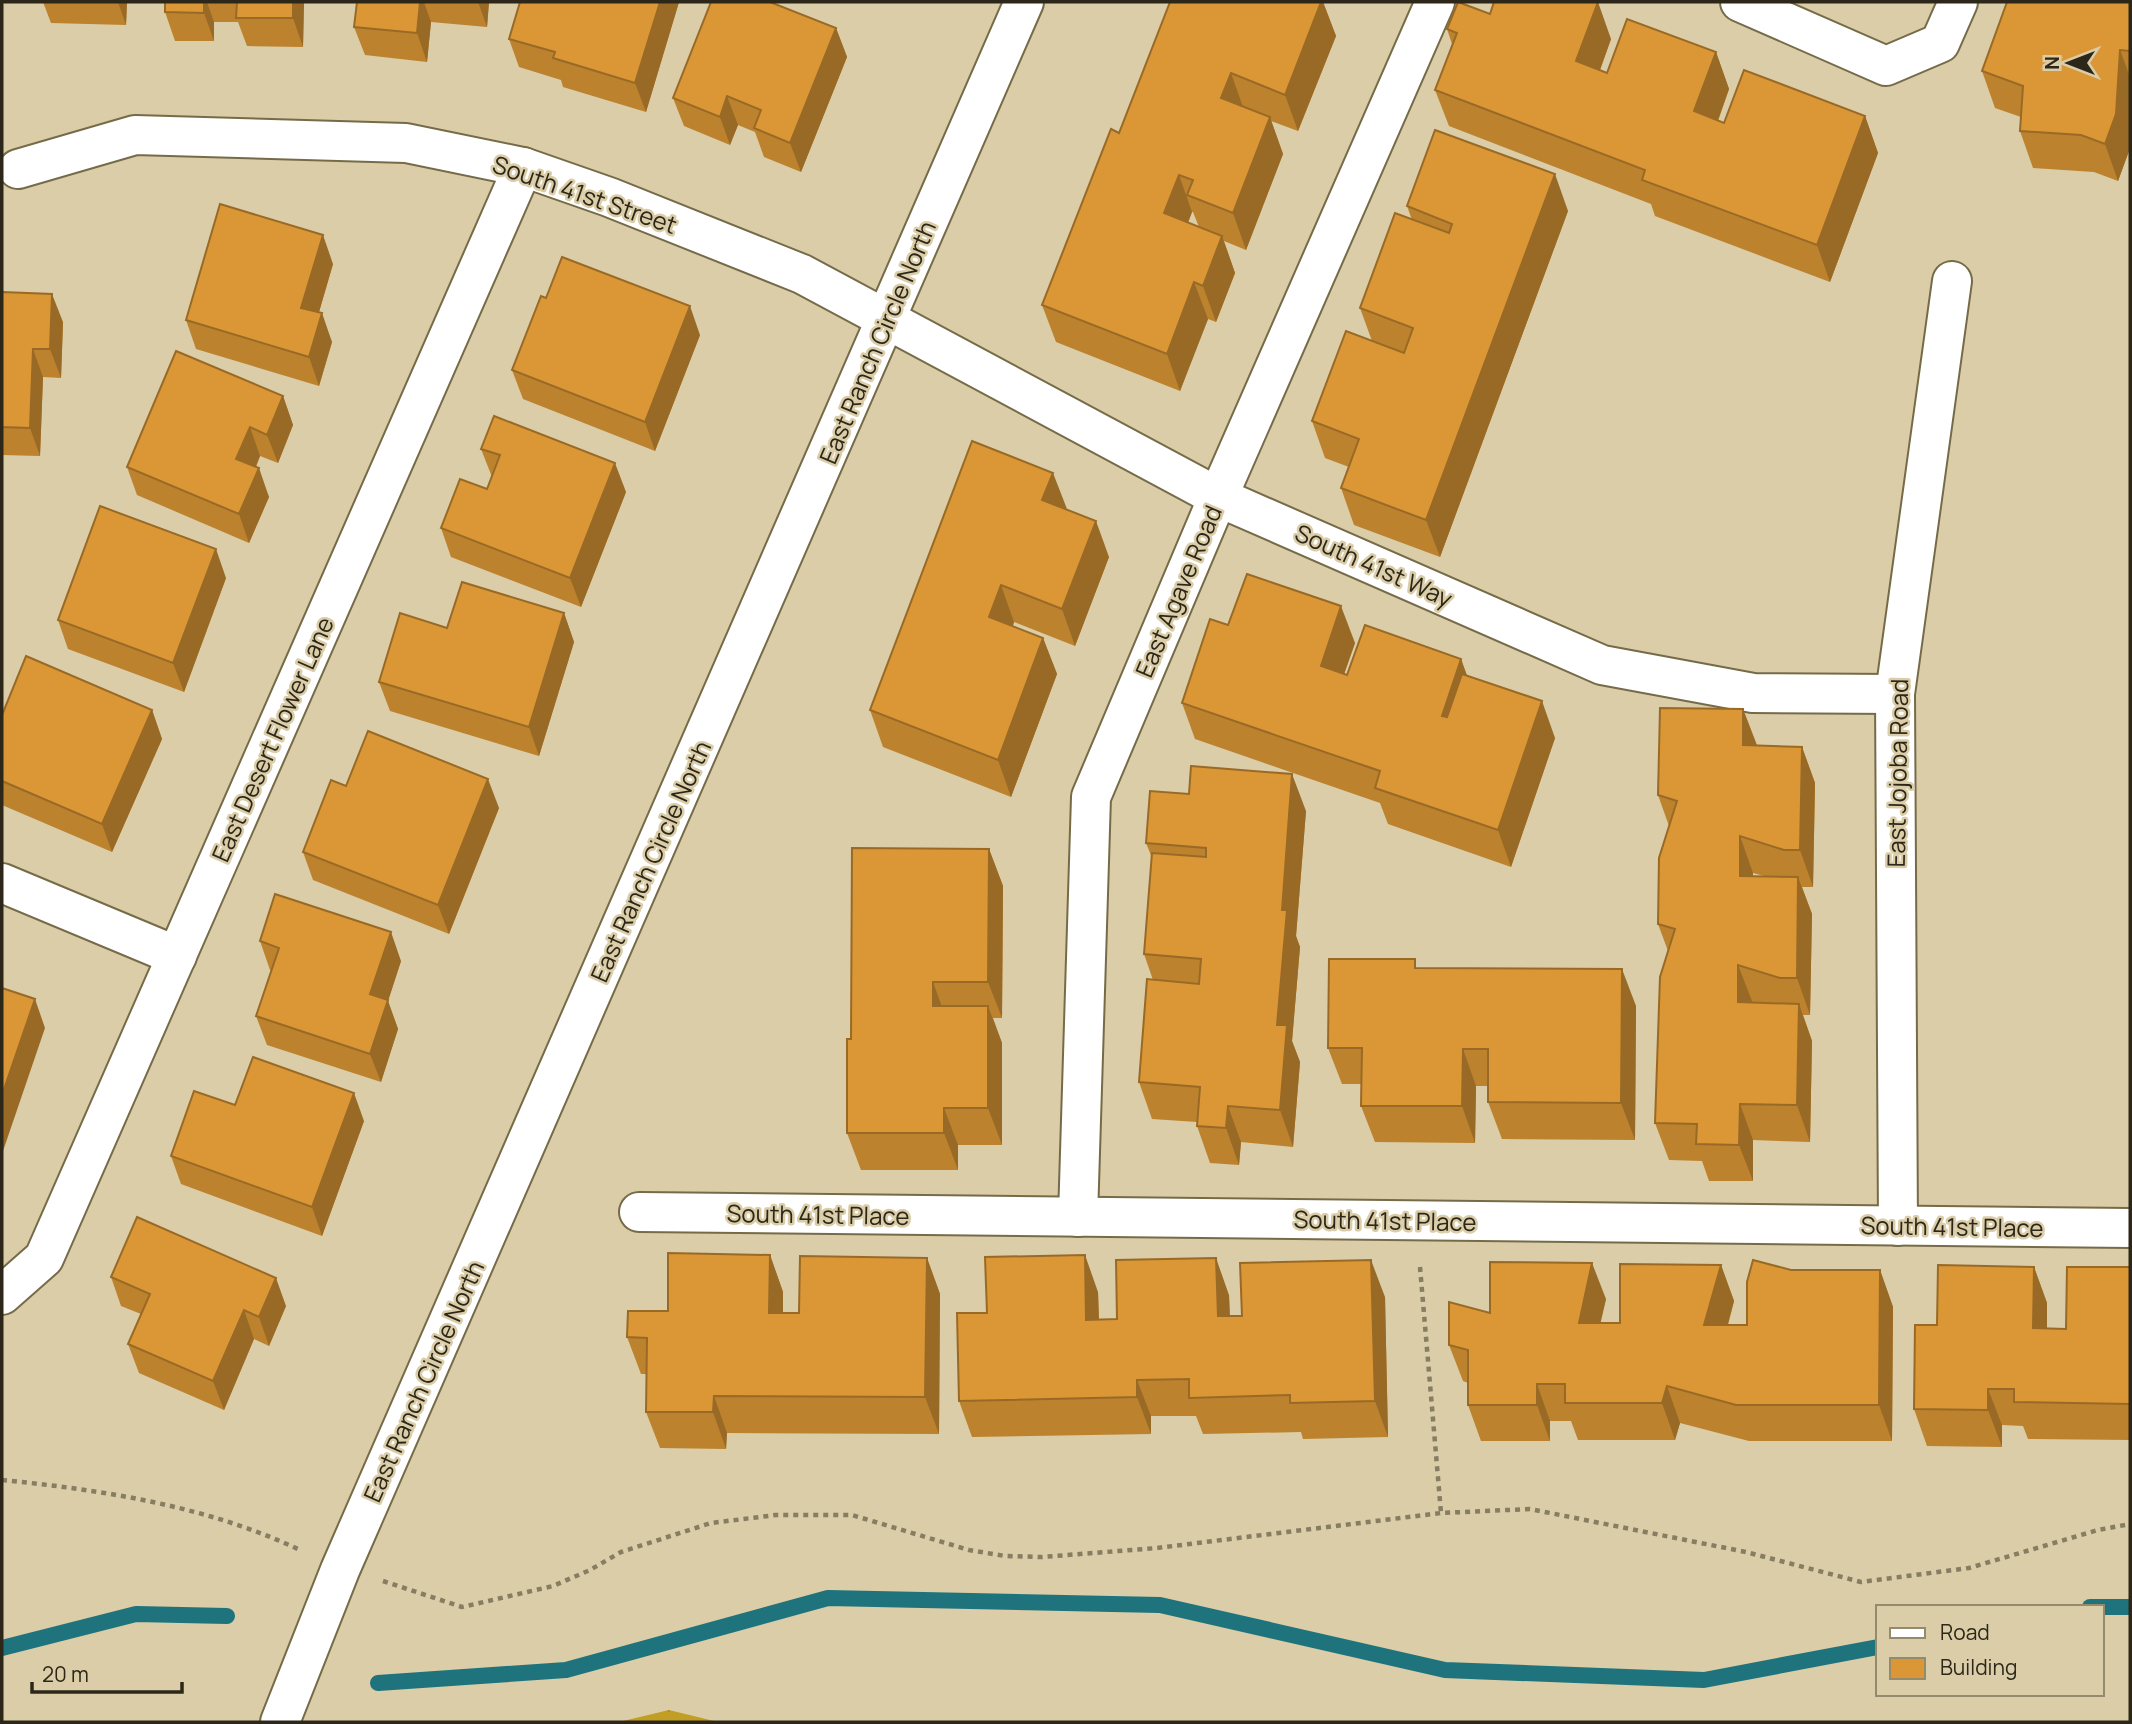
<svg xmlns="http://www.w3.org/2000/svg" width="2132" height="1724" font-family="Manrope,sans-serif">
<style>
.park{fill:url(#park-crowns)}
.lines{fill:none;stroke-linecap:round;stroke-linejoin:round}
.stream{stroke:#1e737c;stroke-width:16}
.minor-casing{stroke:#766b48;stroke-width:42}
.path{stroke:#867d63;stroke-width:4.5;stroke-dasharray:5 5;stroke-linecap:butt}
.minor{stroke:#fff;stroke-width:38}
.wall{fill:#bc822e;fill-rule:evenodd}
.shaded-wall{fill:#996a26}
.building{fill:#db9736;stroke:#996a26;stroke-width:2}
.labels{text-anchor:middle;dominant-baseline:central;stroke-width:5;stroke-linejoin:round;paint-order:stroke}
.street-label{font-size:24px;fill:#2c2719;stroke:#dacda8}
</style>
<defs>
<pattern id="park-crowns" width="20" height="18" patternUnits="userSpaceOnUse" patternTransform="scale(1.75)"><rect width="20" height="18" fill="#c19e24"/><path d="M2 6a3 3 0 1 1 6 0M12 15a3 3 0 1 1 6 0" fill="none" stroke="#9d811e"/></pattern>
</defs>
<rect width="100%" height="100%" fill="#dacda8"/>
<!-- park -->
<polygon class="park" points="669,1710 718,1722 619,1722"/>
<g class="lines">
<!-- stream -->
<g class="stream">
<polyline points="2090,1607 2130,1607"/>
<polyline points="2,1648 136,1614 227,1616"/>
<polyline points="378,1683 566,1670 828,1598 1160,1605 1445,1670 1704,1680 1878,1647"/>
</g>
<!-- minor casing -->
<g class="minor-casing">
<g id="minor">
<polyline points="1740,2 1886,66 1940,43 1958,2"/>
<polyline points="18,169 135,135 406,143 523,167 609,197 802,274 1218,497 1602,665 1753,693 1895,694"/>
<polyline points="2,883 177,956"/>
<polyline points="639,1212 2130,1228"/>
<polyline points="1078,1217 1091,797 1218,497 1435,2"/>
<polyline points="1898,1226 1895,694 1952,281"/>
<polyline points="2,1295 44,1258 523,167"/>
<polyline points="280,1722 340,1570 1024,2"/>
</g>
</g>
<!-- path -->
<g class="path">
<polyline points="1420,1267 1441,1513"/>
<path d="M 2,1480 C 103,1490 207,1506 300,1550"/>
<polyline points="383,1581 462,1607 553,1586 590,1570 621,1552 711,1523 776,1515 852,1515 969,1550 1005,1556 1042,1557 1157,1548 1441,1513 1530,1509 1746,1552 1861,1582 1969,1568 2098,1530 2130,1524"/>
</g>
<!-- minor -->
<use href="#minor" class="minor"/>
</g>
<!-- wall -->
<g class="wall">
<polygon points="43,2 127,2 126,25 51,23"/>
<polygon points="165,2 304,2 303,47 247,46 238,22 214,22 214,41 175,41 165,12"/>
<polygon points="357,2 489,2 487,27 431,22 427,62 365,55 354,27"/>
<polygon points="679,2 646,112 563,87 561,80 519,67 509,39"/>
<path d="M 1170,2 L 1323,2 L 1336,36 L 1298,131 L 1271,121 L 1283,154 L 1246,250 L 1224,241 L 1235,273 L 1216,322 L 1208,319 L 1180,391 L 1056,342 L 1042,305 L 1119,133 ZM 1192,212 L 1193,212 L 1199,227 L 1188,223 Z"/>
<polygon points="2130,2 2130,133 2129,151 2118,181 2094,172 2033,168 2020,131 2021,117 1995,108 1982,71"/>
<polygon points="1490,14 1611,39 1600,70 1607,73 1716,52 1729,89 1718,121 1724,123 1865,116 1878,153 1830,282 1655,216 1651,204 1449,126 1435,90 1452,44 1447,29"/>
<polygon points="836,28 847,57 801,172 764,157 755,132 738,125 730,145 684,126 673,98"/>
<polygon points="1407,206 1568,211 1440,557 1354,525 1341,488 1349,467 1325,458 1312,421 1372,341 1360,308 1412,220"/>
<polygon points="333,264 319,312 332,342 319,386 196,349 186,320"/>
<polygon points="2,292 63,322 61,378 43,377 40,456 2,455"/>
<polygon points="546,298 700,335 655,451 523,399 512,370"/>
<polygon points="283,396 293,425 278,463 260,456 256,467 269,497 249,543 137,495 127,467"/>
<polygon points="481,449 626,492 581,607 451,557 441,528 487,489 492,477"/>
<polygon points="1066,510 1109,557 1075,646 1014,622 1013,626 1043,638 1057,674 1011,797 883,747 870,710"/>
<polygon points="226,578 184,692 68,649 58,620"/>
<polygon points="564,613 574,642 539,756 390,711 379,682 447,628"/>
<polygon points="1228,625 1355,643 1344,674 1347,675 1461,659 1467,676 1555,738 1511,867 1388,824 1380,803 1195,739 1182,703"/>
<path d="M 1743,709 L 1757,745 L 1802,747 L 1815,783 L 1813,887 L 1802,887 L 1812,914 L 1810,1015 L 1803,1015 L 1812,1041 L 1810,1142 L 1753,1140 L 1753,1181 L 1709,1181 L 1702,1161 L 1669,1160 L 1655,1123 L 1668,951 L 1658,924 L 1669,826 L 1658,795 ZM 1753,873 L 1764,876 L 1753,876 Z"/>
<polygon points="152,710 162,739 112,852 2,805 2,715"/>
<polygon points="499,808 449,934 313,880 303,852"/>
<polygon points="1306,811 1296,936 1300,947 1292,1041 1300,1062 1293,1147 1241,1142 1239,1165 1210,1163 1197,1126 1197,1122 1152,1119 1139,1082 1153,980 1144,954 1152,858 1146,843"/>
<polygon points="989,849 1003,886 1002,1018 993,1018 1002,1043 1002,1145 958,1145 958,1170 861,1170 847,1133 851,1039"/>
<polygon points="260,941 401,961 388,1001 398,1029 381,1082 267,1045 256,1016 271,970 270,970"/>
<polygon points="1418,968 1636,1006 1635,1140 1502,1139 1488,1102 1488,1086 1476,1086 1475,1143 1375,1142 1361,1106 1362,1084 1342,1084 1328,1048"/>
<polygon points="235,1105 364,1121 322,1236 181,1184 171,1156"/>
<polygon points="770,1255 783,1292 783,1313 799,1313 927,1258 940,1294 939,1434 727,1433 726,1449 660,1448 646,1412 647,1374 641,1374 627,1337 668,1311"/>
<polygon points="1721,1265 1734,1301 1728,1325 1747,1325 1791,1270 1880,1270 1893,1307 1892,1441 1749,1441 1680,1423 1675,1440 1578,1440 1571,1421 1550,1421 1550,1441 1481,1441 1468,1405 1468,1383 1463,1381 1449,1345 1490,1313 1606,1299 1600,1323 1620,1323"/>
<polygon points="2034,1267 2047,1303 2047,1328 2066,1329 2130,1267 2130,1440 2028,1439 2023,1426 2002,1425 2002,1447 1927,1446 1914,1409 1937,1325"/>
<polygon points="111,1277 286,1306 269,1346 254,1339 224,1410 139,1373 128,1344 141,1314 121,1306"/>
<polygon points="1098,1292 1099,1319 1117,1319 1229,1295 1230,1316 1242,1316 1385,1297 1388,1437 1303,1439 1301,1432 1203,1434 1196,1416 1151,1416 1151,1434 972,1437 959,1401 987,1313"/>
</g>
<!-- shaded-wall -->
<g class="shaded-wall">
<polygon points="118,2 127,2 126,25"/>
<polygon points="204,2 207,2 214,22 214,41 204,13"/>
<polygon points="293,2 304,2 303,47 293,18"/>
<polygon points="420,2 424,2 431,22 427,62 417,33"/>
<polygon points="478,2 489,2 487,27"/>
<polygon points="660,2 679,2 646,112 635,83"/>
<polygon points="1321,2 1323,2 1336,36 1298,131 1285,95"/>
<polygon points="1598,2 1611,39 1590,98 1576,61"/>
<polygon points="836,28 847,57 801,172 790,143"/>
<polygon points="2120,50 2130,77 2130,133 2129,151 2118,181 2105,144"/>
<polygon points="1716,52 1729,89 1708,148 1694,111"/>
<polygon points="1231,73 1244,110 1221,98"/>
<polygon points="727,96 738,125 730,145 720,117"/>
<polygon points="1865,116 1878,153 1830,282 1817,245"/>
<polygon points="1270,117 1283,154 1246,250 1233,213"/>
<polygon points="1555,174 1568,211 1440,557 1426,520"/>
<polygon points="1179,175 1192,212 1177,250 1164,213"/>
<polygon points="323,235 333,264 312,336 301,308"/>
<polygon points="1222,236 1235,273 1216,322 1203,286"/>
<polygon points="1194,282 1208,319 1180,391 1167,354"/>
<polygon points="52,294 63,322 61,378 50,349"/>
<polygon points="690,306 700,335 655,451 645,422"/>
<polygon points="322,313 332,342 319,386 309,357"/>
<polygon points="33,349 43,377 40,456 30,428"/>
<polygon points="283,396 293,425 278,463 267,435"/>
<polygon points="250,427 260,456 247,488 236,459"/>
<polygon points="615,463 626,492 581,607 570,578"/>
<polygon points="259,468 269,497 249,543 239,514"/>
<polygon points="1053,473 1067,509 1042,500"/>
<polygon points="1096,521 1109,557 1075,646 1062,609"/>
<polygon points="216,549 226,578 184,692 173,663"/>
<polygon points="1001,585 1014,622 1003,654 989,617"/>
<polygon points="1341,606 1355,643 1334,703 1321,666"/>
<polygon points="564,613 574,642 539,756 529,727"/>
<polygon points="1043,638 1057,674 1011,797 998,760"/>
<polygon points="1461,659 1474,695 1455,753 1442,716"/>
<polygon points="1542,701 1555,738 1511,867 1498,830"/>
<polygon points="1743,709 1757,746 1743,745"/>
<polygon points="152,710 162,739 112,852 102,824"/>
<polygon points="1802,747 1815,783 1813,887 1800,850"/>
<polygon points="1292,774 1306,811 1296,936 1300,947 1292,1041 1300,1062 1293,1147 1280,1110 1277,1025 1282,910"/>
<polygon points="488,779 499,808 449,934 438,905"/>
<polygon points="1740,836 1753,873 1753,912 1740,876"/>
<polygon points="989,849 1003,886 1002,1018 988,982"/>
<polygon points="1798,877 1812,914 1810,1015 1797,978"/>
<polygon points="391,932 401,961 388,1001 398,1029 381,1082 370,1054 370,994"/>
<polygon points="1738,965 1752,1001 1752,1039 1738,1002"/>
<polygon points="1622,969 1636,1006 1635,1140 1621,1103"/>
<polygon points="933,982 946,1018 933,1006"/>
<polygon points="35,999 45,1028 3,1151 2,1148 2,1095"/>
<polygon points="1799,1004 1812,1041 1810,1142 1797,1105"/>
<polygon points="988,1006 1002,1043 1002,1145 988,1108"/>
<polygon points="1463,1049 1476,1086 1475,1143 1462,1106"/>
<polygon points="354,1093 364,1121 322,1236 312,1207"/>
<polygon points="1740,1104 1753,1140 1753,1181 1739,1145"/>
<polygon points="1228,1106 1241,1142 1239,1165 1226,1128"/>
<polygon points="944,1108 958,1145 958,1170 944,1133"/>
<polygon points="770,1255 783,1292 783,1349 769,1313"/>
<polygon points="1085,1255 1098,1292 1100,1356 1086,1320"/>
<polygon points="927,1258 940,1294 939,1434 925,1397"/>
<polygon points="1216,1258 1229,1295 1231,1353 1218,1316"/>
<polygon points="1371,1260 1385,1297 1388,1437 1375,1401"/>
<polygon points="1592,1263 1606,1299 1592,1360 1579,1323"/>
<polygon points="1721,1265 1734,1301 1718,1361 1704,1325"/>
<polygon points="2034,1267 2047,1303 2047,1365 2033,1328"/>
<polygon points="1880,1270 1893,1307 1892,1441 1879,1405"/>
<polygon points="276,1278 286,1306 269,1346 259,1317"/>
<polygon points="244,1310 254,1339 224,1410 213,1381"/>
<polygon points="1137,1380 1151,1416 1151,1434 1137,1397"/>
<polygon points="1537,1384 1550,1421 1550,1441 1537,1405"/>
<polygon points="1667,1386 1680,1423 1675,1440 1662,1403"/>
<polygon points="1988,1389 2002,1425 2002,1447 1988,1410"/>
<polygon points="714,1396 727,1433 726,1449 713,1412"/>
</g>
<!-- building -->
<g class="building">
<polygon points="165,2 204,2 204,13 165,12"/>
<polygon points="237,2 293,2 293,18 236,18"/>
<polygon points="357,2 420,2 417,33 354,27"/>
<polygon points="520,2 660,2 635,83 553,58 555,52 509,39"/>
<polygon points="711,2 770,2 836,28 790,143 754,128 761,110 727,96 720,117 673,98"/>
<polygon points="1170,2 1321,2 1285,95 1231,73 1221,98 1270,117 1233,213 1187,195 1193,180 1179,175 1164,213 1222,236 1203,286 1194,282 1167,354 1042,305 1111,129 1119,133"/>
<polygon points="1458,2 1490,14 1494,2 1598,2 1576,61 1607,73 1627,19 1716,52 1694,111 1724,123 1744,70 1865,116 1817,245 1642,180 1645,170 1435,90 1457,33 1447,29"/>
<polygon points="2007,2 2130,2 2130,51 2120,50 2116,114 2105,144 2081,135 2020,131 2023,86 1982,71"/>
<polygon points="1435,130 1555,174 1426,520 1341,488 1359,439 1312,421 1346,331 1404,353 1413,328 1360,308 1395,213 1449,233 1452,224 1407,206"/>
<polygon points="220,204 323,235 301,308 322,313 309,357 186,320"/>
<polygon points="562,257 690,306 645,422 512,370 541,296 546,298"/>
<polygon points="2,292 52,294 50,349 33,349 30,428 2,427"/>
<polygon points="176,351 283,396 267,435 250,427 236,459 259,468 239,514 127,467"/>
<polygon points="494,416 615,463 570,578 441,528 460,479 487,489 500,455 481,449"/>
<polygon points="972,441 1053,473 1042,500 1096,521 1062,609 1001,585 989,617 1043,638 998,760 870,710"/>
<polygon points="100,506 216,549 173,663 58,620"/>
<polygon points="1247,574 1341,606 1321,666 1347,675 1365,625 1461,659 1442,716 1447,717 1462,674 1542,701 1498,830 1375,788 1380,771 1182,703 1210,619 1228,625"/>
<polygon points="462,582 564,613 529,727 379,682 400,613 447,628"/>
<polygon points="26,656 152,710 102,824 2,781 2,715"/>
<polygon points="1660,708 1743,709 1743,745 1802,747 1800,850 1784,850 1740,836 1740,876 1798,877 1797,978 1780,978 1738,965 1738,1002 1799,1004 1797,1105 1740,1104 1739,1145 1696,1144 1697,1124 1655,1123 1660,977 1675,929 1658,924 1659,858 1677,801 1658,795"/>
<polygon points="368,731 488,779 438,905 303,852 331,780 346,786"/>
<polygon points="1191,766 1292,774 1282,910 1287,910 1277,1025 1287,1025 1280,1110 1228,1106 1226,1128 1197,1126 1200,1087 1139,1082 1147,979 1199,984 1201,959 1144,954 1152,853 1206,857 1206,848 1146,843 1150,791 1189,794"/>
<polygon points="852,848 989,849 988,982 933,982 933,1006 988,1006 988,1108 944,1108 944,1133 847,1133 847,1039 851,1039"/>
<polygon points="275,894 391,932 370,994 388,1000 370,1054 256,1016 279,948 260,941"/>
<polygon points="1329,959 1415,959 1415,968 1622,969 1621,1103 1488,1102 1488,1049 1463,1049 1462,1106 1361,1106 1362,1048 1328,1048"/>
<polygon points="2,988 35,999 2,1095"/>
<polygon points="253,1057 354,1093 312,1207 171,1156 194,1091 235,1105"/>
<polygon points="137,1217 276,1278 259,1317 244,1310 213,1381 128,1344 150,1294 111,1277"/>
<polygon points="668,1253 770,1255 769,1313 799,1313 800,1256 927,1258 925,1397 714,1396 713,1412 646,1412 647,1338 627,1337 628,1311 668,1311"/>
<polygon points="1085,1255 1086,1320 1117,1319 1116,1260 1216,1258 1218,1316 1242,1316 1240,1263 1371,1260 1375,1401 1290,1403 1290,1395 1189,1398 1189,1379 1137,1380 1137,1397 959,1401 957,1313 987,1313 985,1257"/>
<polygon points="1753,1260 1791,1270 1880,1270 1879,1405 1736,1405 1667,1386 1662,1403 1565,1403 1565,1384 1537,1384 1537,1405 1468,1405 1468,1350 1449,1345 1449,1302 1490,1313 1490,1262 1592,1263 1579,1323 1620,1323 1620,1264 1721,1265 1704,1325 1747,1325 1747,1282"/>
<polygon points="1938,1265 2034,1267 2033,1328 2066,1329 2067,1267 2130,1267 2130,1404 2014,1402 2014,1389 1988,1389 1988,1410 1914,1409 1915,1325 1937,1325"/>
</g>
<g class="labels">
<!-- street labels -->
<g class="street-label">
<text transform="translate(585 194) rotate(19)">South 41st Street</text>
<text transform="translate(877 342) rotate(-67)">East Ranch Circle North</text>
<text transform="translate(1374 565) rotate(24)">South 41st Way</text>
<text transform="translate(1178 591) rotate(-67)">East Agave Road</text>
<text transform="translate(272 739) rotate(-66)">East Desert Flower Lane</text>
<text transform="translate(1897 773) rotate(-89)">East Jojoba Road</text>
<text transform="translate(650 861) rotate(-66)">East Ranch Circle North</text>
<text transform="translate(818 1214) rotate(1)">South 41st Place</text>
<text transform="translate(1385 1220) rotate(1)">South 41st Place</text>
<text transform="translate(1952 1226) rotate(1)">South 41st Place</text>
<text transform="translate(423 1381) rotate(-66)">East Ranch Circle North</text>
</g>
</g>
<!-- border -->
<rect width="2132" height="1724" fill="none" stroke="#2c2719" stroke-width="7"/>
<!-- legend -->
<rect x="1876" y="1605" width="228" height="91" fill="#dacda8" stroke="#948b6f" stroke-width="2"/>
<rect x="1890" y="1628" width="35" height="10" fill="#ffffff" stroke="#948b6f" stroke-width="2"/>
<text x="1940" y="1640" font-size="21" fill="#2c2719">Road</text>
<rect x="1890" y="1658" width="35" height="21" fill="#db9736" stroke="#948b6f" stroke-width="2"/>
<text x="1940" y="1675" font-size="21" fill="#2c2719">Building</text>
<!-- north arrow -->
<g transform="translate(2069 63) rotate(270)" stroke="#dacda8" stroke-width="5" paint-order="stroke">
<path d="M0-5L12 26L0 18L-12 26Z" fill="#2c2719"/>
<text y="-10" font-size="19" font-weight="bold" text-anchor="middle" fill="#2c2719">N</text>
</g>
<!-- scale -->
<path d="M32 1682v10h150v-10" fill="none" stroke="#2c2719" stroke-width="3.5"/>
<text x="42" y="1682" font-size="21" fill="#2c2719" stroke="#dacda8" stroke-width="5" paint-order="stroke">20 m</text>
</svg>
